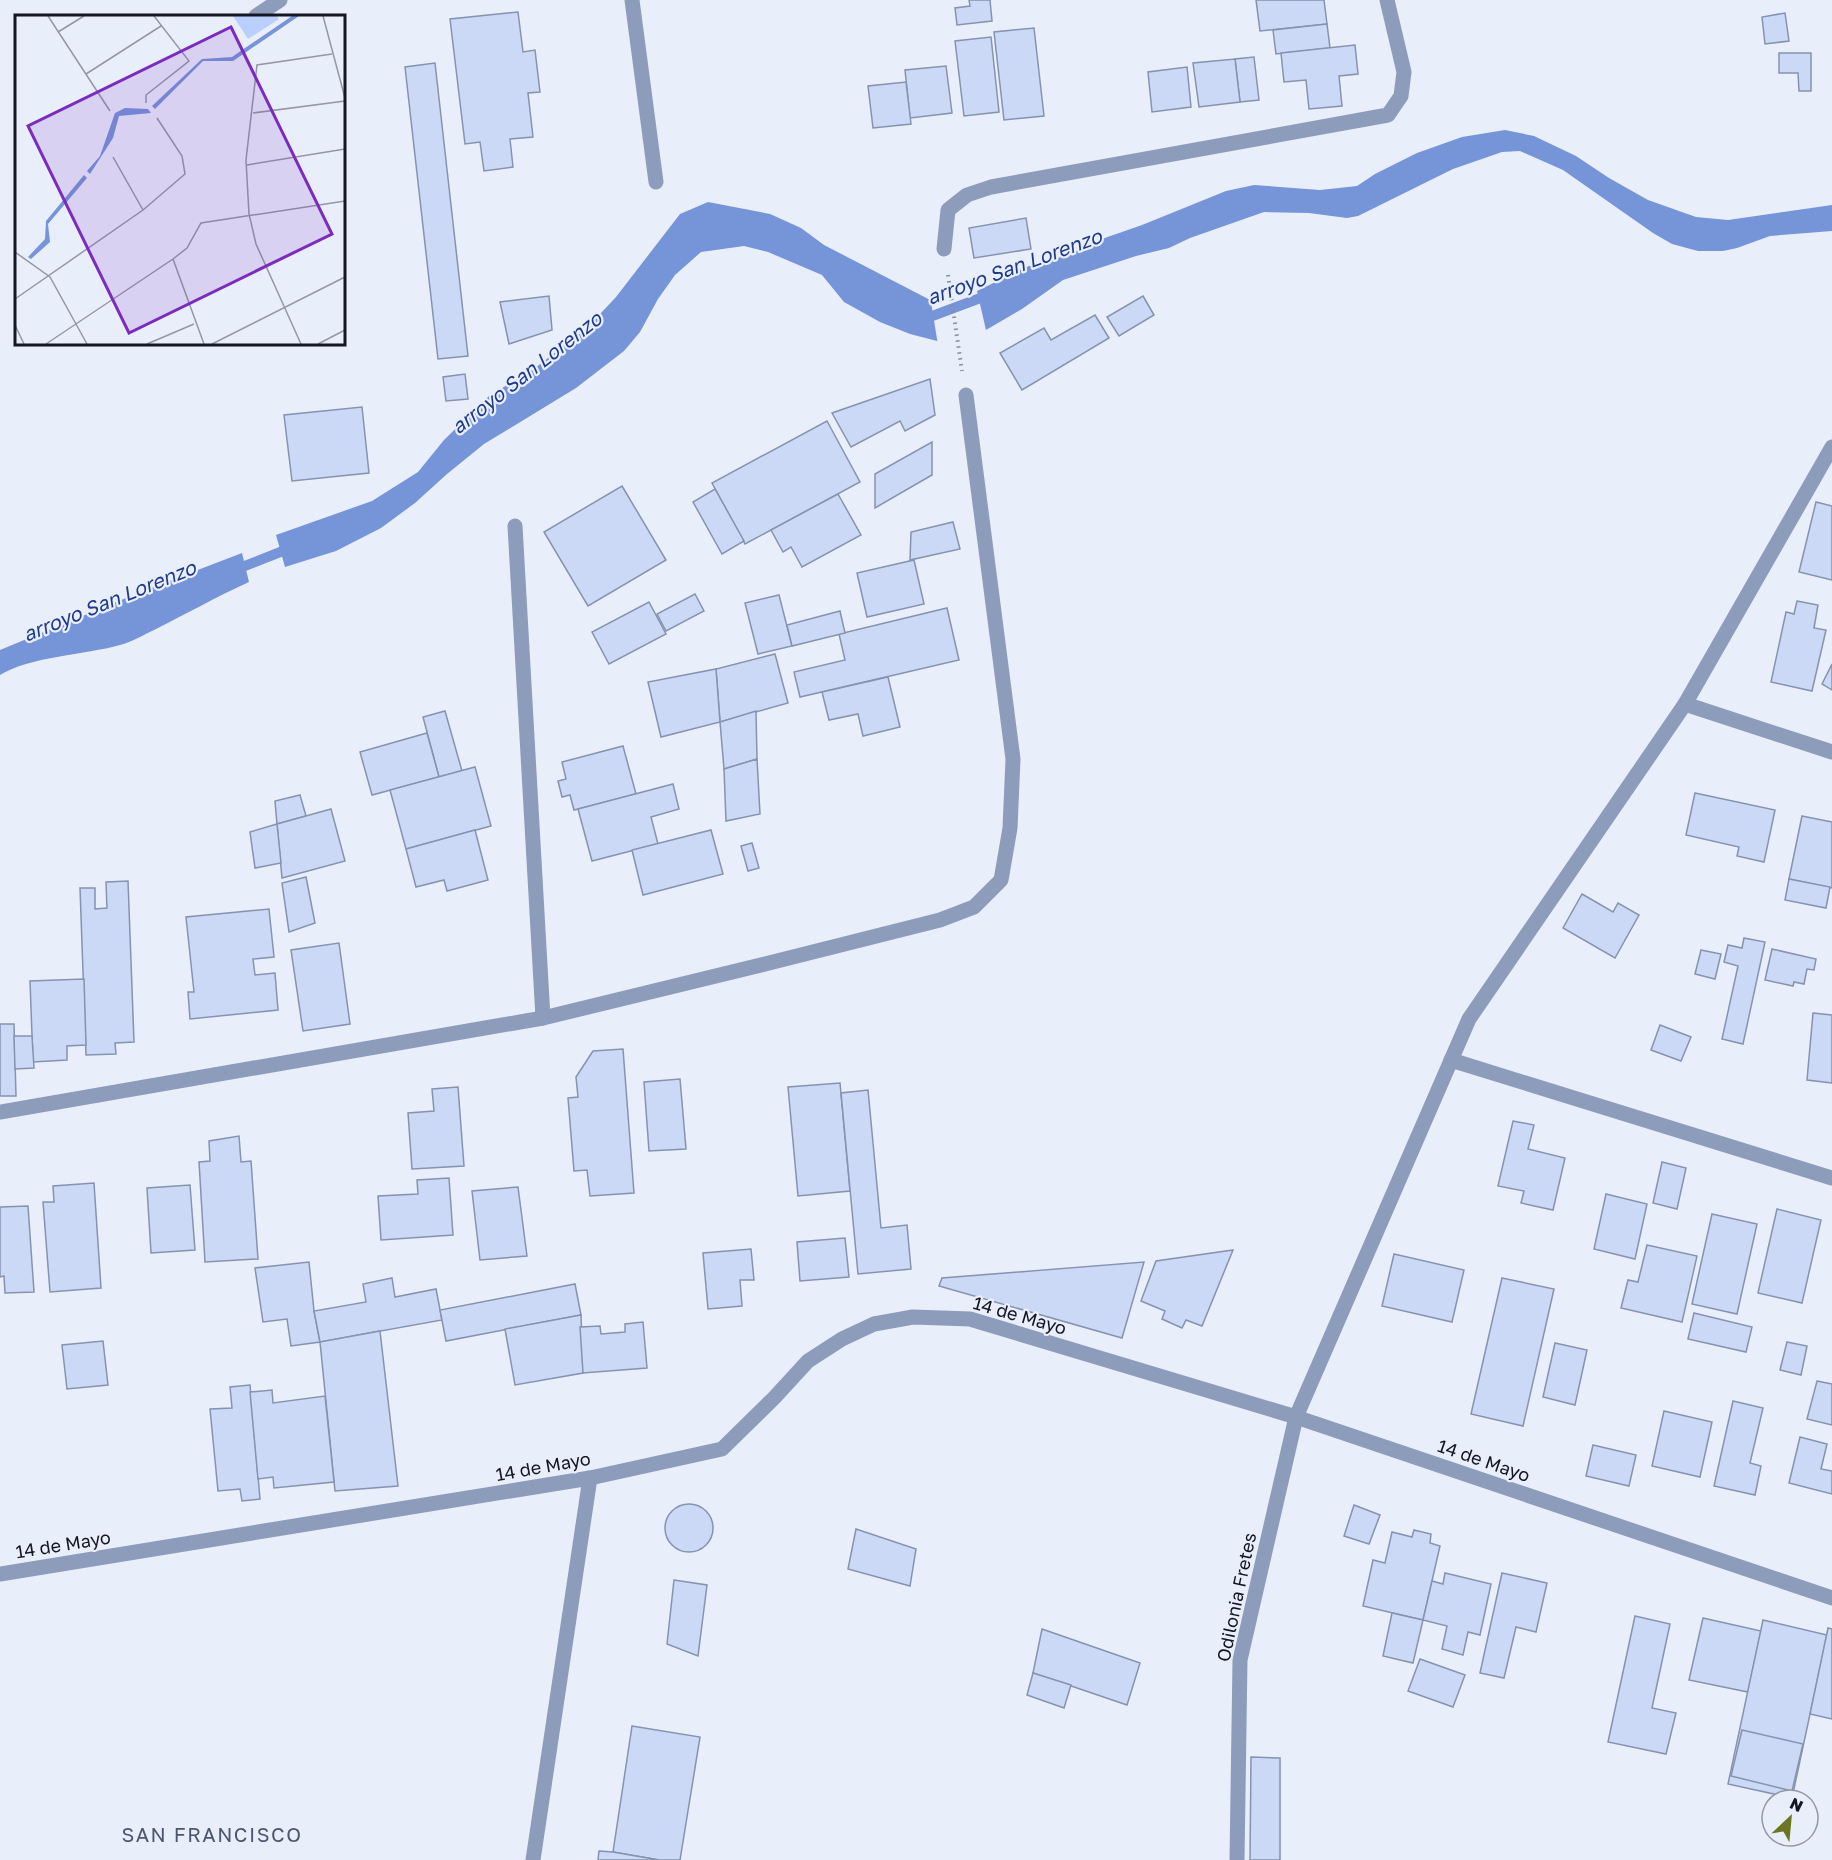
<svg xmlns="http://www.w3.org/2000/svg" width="1832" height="1860" font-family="'Golos Text',sans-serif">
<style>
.water{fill:#7694d8}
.pier{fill:#e9eefb}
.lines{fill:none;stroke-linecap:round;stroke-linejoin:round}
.stream{stroke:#7694d8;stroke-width:10}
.building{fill:#cbd9f6;stroke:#8693ae;stroke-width:1.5}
.path{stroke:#8a8f9b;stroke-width:4;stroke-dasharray:1.5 4.5;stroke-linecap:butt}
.lane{stroke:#8e9cbb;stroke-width:15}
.street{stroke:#8e9cbb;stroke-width:15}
.labels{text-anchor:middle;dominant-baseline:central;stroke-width:4.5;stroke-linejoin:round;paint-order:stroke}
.street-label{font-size:18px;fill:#131722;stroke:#e9eefb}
.water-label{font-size:20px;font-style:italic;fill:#1f3a8a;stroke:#e9eefb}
.neighbourhood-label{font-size:20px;letter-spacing:1.5px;fill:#4b566f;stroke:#e9eefb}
.inset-road{fill:none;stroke:#9398a4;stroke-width:1.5}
.view{fill:#7b2cbf;fill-opacity:0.15;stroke:#7b2cbf;stroke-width:3}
.inset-edge{fill:none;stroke:#131722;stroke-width:3}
</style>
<rect width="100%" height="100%" fill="#e9eefb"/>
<!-- water -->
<g class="water">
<polygon points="1505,130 1534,136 1576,156 1609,178 1648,200 1696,217 1728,220 1832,205 1832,231 1770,236 1737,248 1723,251 1698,251 1672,244 1653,233 1563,170 1520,151 1502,152 1453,169 1358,216 1347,218 1309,213 1264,212 1190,238 1169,248 1136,256 1063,280 1022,309 986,330 977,291 1026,267 1068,255 1099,240 1142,225 1226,191 1254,185 1320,190 1357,186 1375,174 1417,153 1462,137"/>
<polygon points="708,202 770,214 801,228 824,245 938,304 945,343 910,334 880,322 844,302 822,275 768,252 744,246 701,252 675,275 658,299 640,332 624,351 576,388 484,444 447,474 415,503 381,528 336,551 285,567 276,535 372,501 418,472 444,440 489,396 535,368 587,328 616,297 680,214"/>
<path d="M 242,553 L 249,582 C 216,597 186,614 154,630 C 143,635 132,642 120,645 C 85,655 31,656 0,675 L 0,650 L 143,591 Z"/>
</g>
<!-- pier -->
<polygon class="pier" points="930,296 941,303 948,343 946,346 938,345"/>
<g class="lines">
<!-- stream -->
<g class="stream">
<polyline points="927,318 991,294"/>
<polyline points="232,571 293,547"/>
</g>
</g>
<!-- building -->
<g class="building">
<polygon points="969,0 990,0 992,21 957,25 955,8 970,6"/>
<polygon points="1256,0 1324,0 1327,24 1260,31"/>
<polygon points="518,12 523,52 535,50 540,92 528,93 533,137 510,139 513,167 484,171 480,142 465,144 450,19"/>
<polygon points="1785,13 1789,41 1765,44 1762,17"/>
<polygon points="1327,24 1330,48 1276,54 1273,30"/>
<polygon points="1034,28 1044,116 1004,120 994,32"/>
<polygon points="991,37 999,112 964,116 955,41"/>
<polygon points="1355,45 1358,74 1339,76 1342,106 1309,109 1306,80 1284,82 1281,53"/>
<polygon points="1779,53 1811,53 1811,91 1799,91 1798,73 1779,73"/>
<polygon points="1254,57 1259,100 1240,102 1235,59"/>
<polygon points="1235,59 1240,102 1199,107 1193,63"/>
<polygon points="435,63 468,356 438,359 405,67"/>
<polygon points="946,66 952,113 910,118 905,70"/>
<polygon points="1187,67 1191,107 1152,112 1148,72"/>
<polygon points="906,82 911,124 873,128 868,86"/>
<polygon points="1026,218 1031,249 974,258 969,228"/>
<polygon points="549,296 552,330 509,344 500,302"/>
<polygon points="1143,296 1154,315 1119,336 1107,317"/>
<polygon points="1095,315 1109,338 1022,390 1000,353 1044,328 1051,340"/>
<polygon points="465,374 468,399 446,401 443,377"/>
<polygon points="930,379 935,415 905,431 900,421 851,447 832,413"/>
<polygon points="362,407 369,473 292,481 284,415"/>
<polygon points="827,421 860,482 745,544 712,483"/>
<polygon points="932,442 932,475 875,508 875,474"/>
<polygon points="622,486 666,560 588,606 544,532"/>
<polygon points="715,489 744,541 722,554 693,502"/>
<polygon points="838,494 861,535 802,567 791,547 783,552 771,530"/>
<polygon points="1816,502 1832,506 1832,580 1799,572"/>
<polygon points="953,522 960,549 910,560 911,532"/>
<polygon points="914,560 924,604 867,617 857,573"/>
<polygon points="695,594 704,611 666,631 657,614"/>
<polygon points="779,595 792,646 758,654 745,603"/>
<polygon points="1797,601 1818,605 1814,628 1826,630 1812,691 1771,682 1786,612 1794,614"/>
<polygon points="649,602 666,634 609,664 592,632"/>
<polygon points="947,608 959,660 800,697 794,672 845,660 839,634"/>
<polygon points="840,611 845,633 792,646 787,625"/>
<polygon points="775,654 788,703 720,722 716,669"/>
<polygon points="1832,664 1832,690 1822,684"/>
<polygon points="716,669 720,722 661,737 648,682"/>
<polygon points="888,677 900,727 863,736 858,714 829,720 822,692"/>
<polygon points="445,711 462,771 439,777 423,717"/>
<polygon points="756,711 757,759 724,769 720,722"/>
<polygon points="427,733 439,777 372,795 360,752"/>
<polygon points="623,746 636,794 574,810 570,795 562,797 558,781 566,779 562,762"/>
<polygon points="757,759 760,814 726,821 724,769"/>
<polygon points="475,767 491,826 406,849 390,790"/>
<polygon points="673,784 679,809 651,817 658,844 592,861 578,809"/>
<polygon points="1695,793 1775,810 1764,862 1737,856 1739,847 1686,835"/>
<polygon points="300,795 306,816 277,824 275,801"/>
<polygon points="331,809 345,861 282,878 277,824"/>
<polygon points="1802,816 1832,822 1832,888 1789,879"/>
<polygon points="277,824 281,863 255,868 250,832"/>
<polygon points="475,830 488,880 447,891 444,880 416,887 406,849"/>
<polygon points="711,830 723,874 643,895 632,850"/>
<polygon points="752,843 759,868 748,871 741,846"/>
<polygon points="306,877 315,923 289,932 282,883"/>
<polygon points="1789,879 1830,887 1826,908 1785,900"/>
<polygon points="128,881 134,1042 115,1043 116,1054 86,1055 80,888 95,888 95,909 107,908 106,882"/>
<polygon points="1582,894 1613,912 1618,903 1639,915 1615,958 1563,928"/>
<polygon points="269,909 274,957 253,959 255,975 275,973 278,1010 190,1019 188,992 194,992 186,917"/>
<polygon points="1744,938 1765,942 1743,1044 1722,1039 1738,966 1724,962 1728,945 1742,948"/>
<polygon points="339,943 350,1024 303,1031 291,950"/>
<polygon points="1772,949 1816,959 1814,970 1807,969 1804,984 1794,982 1793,986 1765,980"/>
<polygon points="1701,950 1721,954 1715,979 1695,974"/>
<polygon points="84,979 86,1045 67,1046 67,1060 33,1062 30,981"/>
<polygon points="1813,1013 1832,1015 1832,1083 1807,1080"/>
<polygon points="0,1024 14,1024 16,1096 0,1096"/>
<polygon points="1660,1025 1691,1037 1681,1061 1651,1050"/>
<polygon points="14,1036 32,1036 34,1068 15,1069"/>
<polygon points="623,1049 634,1193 590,1196 587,1170 574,1171 568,1098 578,1097 576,1077 593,1051"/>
<polygon points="680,1079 686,1149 649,1151 644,1082"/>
<polygon points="840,1083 850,1191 798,1196 788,1087"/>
<polygon points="458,1087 464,1166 412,1169 408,1113 434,1111 432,1089"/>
<polygon points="868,1090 881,1228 907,1225 911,1269 858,1274 841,1093"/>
<polygon points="1513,1121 1534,1125 1528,1149 1565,1158 1553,1210 1521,1203 1524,1191 1498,1186"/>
<polygon points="239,1136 241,1162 251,1161 258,1259 205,1262 199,1162 210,1161 209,1141"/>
<polygon points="1662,1162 1686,1168 1677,1209 1653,1203"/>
<polygon points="449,1178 453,1235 381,1240 378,1196 418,1194 417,1180"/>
<polygon points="94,1183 101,1288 50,1292 43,1202 54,1202 53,1186"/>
<polygon points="190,1185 195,1250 151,1253 147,1188"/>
<polygon points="518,1187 527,1256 480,1260 472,1191"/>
<polygon points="1606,1194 1647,1204 1635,1259 1594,1249"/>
<polygon points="28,1206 34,1292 5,1293 4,1276 0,1277 0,1207"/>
<polygon points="1777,1209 1821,1220 1802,1303 1758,1293"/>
<polygon points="1712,1214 1757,1224 1737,1314 1692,1304"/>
<polygon points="845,1238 849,1277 800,1281 797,1242"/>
<polygon points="1647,1245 1697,1256 1682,1322 1621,1308 1628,1280 1638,1282"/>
<polygon points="751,1249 754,1280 740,1280 742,1306 708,1309 703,1253"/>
<polygon points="1233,1250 1202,1326 1186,1320 1182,1328 1162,1319 1165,1311 1141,1301 1156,1261"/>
<polygon points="1394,1254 1464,1270 1452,1322 1382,1306"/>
<polygon points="309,1262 314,1311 320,1342 291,1346 287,1319 263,1322 255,1268"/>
<polygon points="1144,1262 1122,1338 939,1286 942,1278"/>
<polygon points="392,1278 395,1297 436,1289 442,1320 320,1342 314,1311 366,1302 363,1284"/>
<polygon points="1502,1278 1554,1289 1523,1426 1471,1414"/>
<polygon points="575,1284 581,1315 446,1341 440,1310"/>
<polygon points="1694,1313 1752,1327 1746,1352 1688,1339"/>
<polygon points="581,1315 583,1373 515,1385 505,1329"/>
<polygon points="643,1322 647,1368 583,1373 580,1327 600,1326 601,1334 625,1332 625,1324"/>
<polygon points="380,1331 398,1486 335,1491 320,1342"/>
<polygon points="103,1341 108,1385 67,1389 62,1345"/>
<polygon points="1787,1342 1807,1346 1801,1375 1780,1370"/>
<polygon points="1555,1343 1587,1350 1575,1405 1543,1397"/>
<polygon points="1817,1381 1832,1384 1832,1425 1807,1419"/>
<polygon points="250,1385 260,1499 242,1501 240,1489 218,1491 210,1409 232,1408 230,1387"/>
<polygon points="272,1390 273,1403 325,1396 334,1482 274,1488 273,1477 258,1479 250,1392"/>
<polygon points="1733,1401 1763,1408 1750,1463 1761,1466 1755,1495 1714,1486"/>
<polygon points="1664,1411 1712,1422 1700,1477 1652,1466"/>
<polygon points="1800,1437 1827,1444 1821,1469 1832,1471 1832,1494 1789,1483"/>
<polygon points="1593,1445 1636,1455 1629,1486 1586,1476"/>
<circle cx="689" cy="1528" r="24"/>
<polygon points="1354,1505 1380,1515 1369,1544 1344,1536"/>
<polygon points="856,1529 916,1549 910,1586 848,1569"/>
<polygon points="1414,1530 1431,1534 1430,1543 1440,1546 1423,1620 1363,1606 1373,1560 1385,1563 1392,1532 1412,1537"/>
<polygon points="1445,1573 1491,1584 1480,1635 1468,1632 1463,1655 1442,1649 1447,1626 1423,1620 1432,1581 1443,1584"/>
<polygon points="1502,1573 1547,1583 1536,1632 1516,1627 1504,1678 1480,1673"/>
<polygon points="674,1580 707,1585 698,1656 667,1644"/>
<polygon points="1392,1613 1423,1620 1413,1663 1383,1656"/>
<polygon points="1635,1616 1670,1624 1652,1708 1676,1713 1666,1754 1608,1742"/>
<polygon points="1703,1618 1761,1631 1748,1692 1689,1680"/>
<polygon points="1763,1620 1827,1635 1792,1798 1728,1784"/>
<polygon points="1828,1628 1832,1629 1832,1719 1810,1714"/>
<polygon points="1042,1629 1140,1663 1127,1705 1033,1673"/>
<polygon points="1420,1659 1465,1675 1453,1707 1408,1691"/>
<polygon points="1033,1673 1071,1685 1064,1708 1027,1695"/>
<polygon points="632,1726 700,1737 680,1860 659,1860 613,1852"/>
<polygon points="1742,1730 1803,1744 1792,1791 1731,1776"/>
<polygon points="1251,1757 1280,1758 1280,1860 1250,1860"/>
<polygon points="599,1851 613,1852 659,1860 598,1860"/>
</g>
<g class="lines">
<!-- path -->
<polyline class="path" points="948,275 962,371"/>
<!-- lane -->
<polyline class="lane" points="256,16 280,0"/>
<!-- street -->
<g class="street">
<polyline points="632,0 656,182"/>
<polyline points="944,249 948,210 967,195 991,187 1388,115 1401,96 1404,72 1387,0"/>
<polyline points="515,526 543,1018"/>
<polyline points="1685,704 1832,752"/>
<polyline points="1451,1060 1832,1178"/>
<polyline points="0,1112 543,1018 773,962 940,920 974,907 1001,880 1010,828 1013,759 966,395"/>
<polyline points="0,1574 590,1478 722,1449 774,1398 808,1361 842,1339 874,1324 913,1317 970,1319 1296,1417 1832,1598"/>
<polyline points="533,1860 590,1478"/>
<polyline points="1237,1860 1240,1660 1296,1417 1469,1019 1685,704 1832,447"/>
</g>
</g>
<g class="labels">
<!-- street labels -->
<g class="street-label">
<text transform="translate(1020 1315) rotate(16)">14 de Mayo</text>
<text transform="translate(1484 1460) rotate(19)">14 de Mayo</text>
<text transform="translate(543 1466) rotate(-10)">14 de Mayo</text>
<text transform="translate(63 1544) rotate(-9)">14 de Mayo</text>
<text transform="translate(1236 1597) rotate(-78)">Odilonia Fretes</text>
</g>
<!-- water labels -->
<g class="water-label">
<text transform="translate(1014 266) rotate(-20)">arroyo San Lorenzo</text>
<text transform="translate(526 372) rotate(-38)">arroyo San Lorenzo</text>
<text transform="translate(109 600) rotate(-22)">arroyo San Lorenzo</text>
</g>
<!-- neighbourhood labels -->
<g class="neighbourhood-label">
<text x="212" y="1834">SAN FRANCISCO</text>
</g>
</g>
<!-- overview -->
<g transform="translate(15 15)">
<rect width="330" height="330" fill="#e9eefb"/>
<path d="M 218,1 L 262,1 L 264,4 L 233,24 Z" fill="#bacffe"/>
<path d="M 277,1 L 284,1 L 218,46 L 188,46 L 140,94 L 137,91 L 187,44 L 217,42 ZM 110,93 L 133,94 L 136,98 L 104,101 L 98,123 L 75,159 L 72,156 L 85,141 L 100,98 ZM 69,160 L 72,163 L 33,209 L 35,227 L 16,244 L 13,242 L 30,224 L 31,206 Z" fill="#7694d8"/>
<path class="inset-road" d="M 33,1 L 95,96M 308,1 L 330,83M 43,17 L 69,1M 71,59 L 146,11M 131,88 L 131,80 L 174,46 L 139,1M 238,98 L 330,86M 98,142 L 128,195M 232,150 L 330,134M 0,237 L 35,262 L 72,329M 158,244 L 189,329M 0,284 L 128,195 L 170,159 L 167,141 L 142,103M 0,310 L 9,329M 31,329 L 158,244 L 172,233 L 186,208 L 330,186M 132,329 L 179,309M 197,329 L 330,262M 286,329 L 241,229 L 234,199 L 231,145 L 242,50 L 317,39M 303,329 L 330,315"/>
<path class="view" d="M 216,12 L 317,219 L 114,318 L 13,111 Z"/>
<rect width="330" height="330" class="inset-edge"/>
</g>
<!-- north arrow -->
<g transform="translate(1790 1818) rotate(26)"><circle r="28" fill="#e9eefb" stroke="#9398a4" stroke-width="1.5"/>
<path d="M0-4.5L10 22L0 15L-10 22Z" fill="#6c7620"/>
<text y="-9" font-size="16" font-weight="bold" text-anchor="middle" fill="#131722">N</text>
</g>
</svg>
